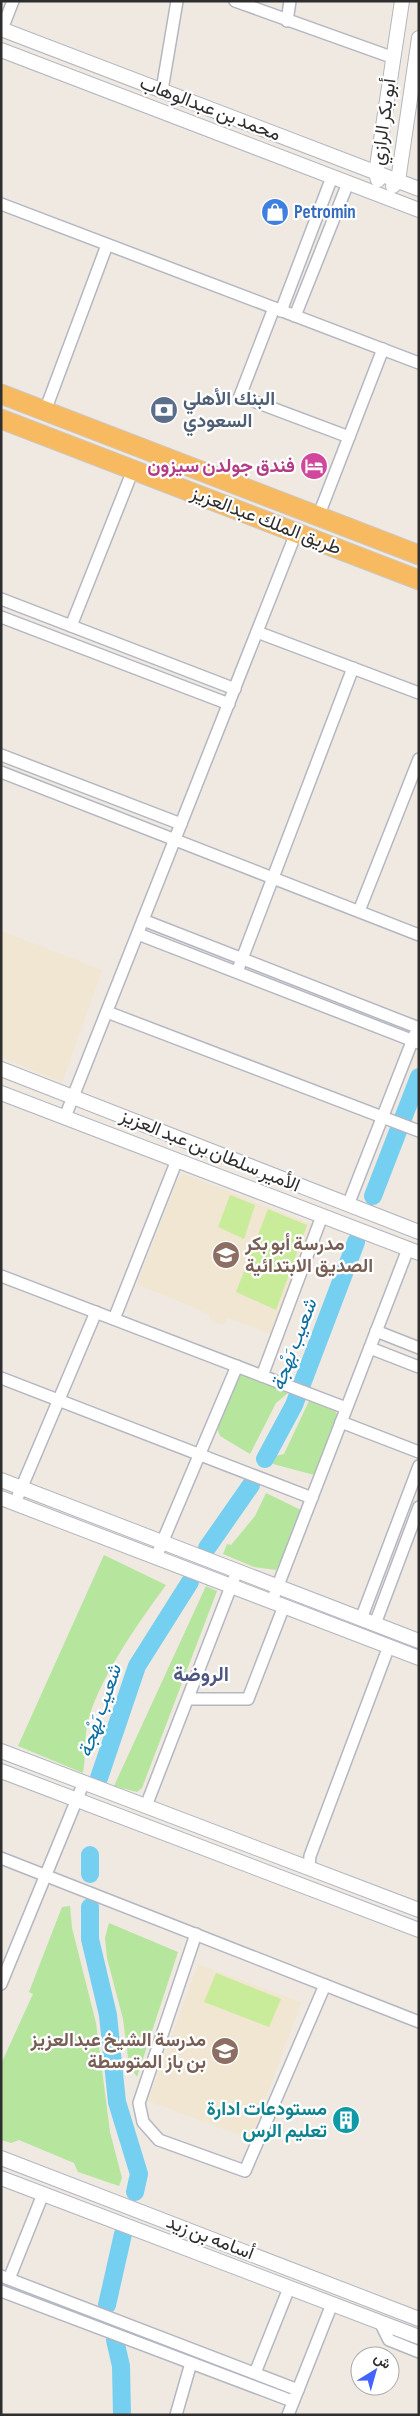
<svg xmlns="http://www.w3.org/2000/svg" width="420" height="2416" font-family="'Sofia Sans Condensed',Vazirmatn,sans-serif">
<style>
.education{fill:#f0e6d1}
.green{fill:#b6e59e}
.pitch{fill:#c9ec9a}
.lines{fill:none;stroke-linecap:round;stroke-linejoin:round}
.river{stroke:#75cff0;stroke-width:18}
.minor-casing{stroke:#b4b7c1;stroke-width:14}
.tertiary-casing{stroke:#b4b7c1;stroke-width:16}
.trunk-casing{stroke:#c9c9c9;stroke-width:21}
.minor{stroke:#fff;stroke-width:11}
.tertiary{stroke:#fff;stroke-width:14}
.trunk{stroke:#f8ba60;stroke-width:19}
.labels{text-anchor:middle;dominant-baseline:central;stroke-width:4.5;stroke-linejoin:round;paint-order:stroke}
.street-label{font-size:19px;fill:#2e2e2e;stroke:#fff}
.shop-label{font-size:19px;font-weight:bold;fill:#366cbe;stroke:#fff;text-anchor:start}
.service-label{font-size:19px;font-weight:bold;fill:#4e5e75;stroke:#fff;text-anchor:start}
.hotel-label{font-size:19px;font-weight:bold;fill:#b23c85;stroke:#fff;text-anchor:end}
.education-label{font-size:19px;font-weight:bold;fill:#785e54;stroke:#fff;text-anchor:start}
.culture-label{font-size:19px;font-weight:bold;fill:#0d838f;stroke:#fff;text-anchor:end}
.water-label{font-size:20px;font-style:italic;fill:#0d6fa3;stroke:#fff}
.neighbourhood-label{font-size:20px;font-weight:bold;fill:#4d5680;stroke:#fff}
</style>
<rect width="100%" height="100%" fill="#efe9e1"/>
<!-- education -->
<g class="education">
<polygon points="2,931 102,970 62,1082 1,1057"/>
<polygon points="184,1174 313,1225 273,1335 228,1318 223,1325 209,1319 209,1314 137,1284 178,1179"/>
<polygon points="198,1964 301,2002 251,2139 148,2101"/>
</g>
<!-- green -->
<g class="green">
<polygon points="241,1373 288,1393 276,1403 250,1454 220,1436 217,1428 238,1376"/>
<polygon points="309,1401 335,1411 339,1417 318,1476 273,1464 276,1456 284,1454"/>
<polygon points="266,1493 301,1510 301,1512 298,1530 276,1570 254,1567 223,1554 227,1544 231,1545 255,1516"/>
<path d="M 104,1555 L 166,1585 C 140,1620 95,1684 87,1726 C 84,1741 86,1757 83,1773 L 18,1746 Z"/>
<polygon points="206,1586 217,1591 142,1788 137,1792 114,1786"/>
<polygon points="70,1906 72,1928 96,2023 110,2132 122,2178 119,2186 78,2172 74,2163 19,2140 11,2143 1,2140 1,2064 33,1994 29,1992 62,1907"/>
<polygon points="109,1923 178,1952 137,2077 129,2065 123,2019 107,1958 105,1938"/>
</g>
<!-- pitch -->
<g class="pitch">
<polygon points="230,1195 255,1205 244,1239 218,1227"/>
<polygon points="268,1209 307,1225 276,1310 236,1292"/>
<polygon points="216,1973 281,1999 269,2027 204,2002"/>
</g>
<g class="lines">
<!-- river -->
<g class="river">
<polyline points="373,1196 419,1077"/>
<polyline points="265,1459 294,1405 356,1242"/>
<polyline points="207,1548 251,1485"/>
<polyline points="99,1778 137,1666 190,1582"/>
<polyline points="90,1874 90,1855"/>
<polyline points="90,1907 90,1939 108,2015 117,2102 139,2174 135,2192"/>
<polyline points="107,2305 123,2234"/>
<polyline points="115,2340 121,2366 122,2415"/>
</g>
<!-- minor casing -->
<g class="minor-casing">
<g id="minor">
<polyline points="235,1 394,58"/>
<polyline points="287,21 290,1"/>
<polyline points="2,29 13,1"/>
<polyline points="162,90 177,1"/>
<polyline points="1,204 419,363"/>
<polyline points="274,308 240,396 349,437"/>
<polyline points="281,311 332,177"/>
<polyline points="295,316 348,183"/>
<polyline points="45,411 107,245"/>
<polyline points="318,517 383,349"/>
<polyline points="1,599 235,689"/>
<polyline points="1,617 229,704"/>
<polyline points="71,626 133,470"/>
<polyline points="257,632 419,693"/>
<polyline points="1,755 181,824"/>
<polyline points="1,772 419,935"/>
<polyline points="359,911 419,759"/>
<polyline points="143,920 419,1028"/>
<polyline points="138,934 419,1043"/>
<polyline points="237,972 353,668"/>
<polyline points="107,1012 419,1131"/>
<polyline points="65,1117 296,533"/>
<polyline points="348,1205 415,1034"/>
<polyline points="1,1276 346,1408"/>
<polyline points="114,1319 177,1160"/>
<polyline points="376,1331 419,1348"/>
<polyline points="370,1348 419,1367"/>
<polyline points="262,1376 322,1216"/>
<polyline points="1,1378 312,1498"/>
<polyline points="341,1422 419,1452"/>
<polyline points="15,1503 96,1312"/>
<polyline points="156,1557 237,1366"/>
<polyline points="272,1601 408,1249"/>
<polyline points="361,1619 419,1466"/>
<polyline points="375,1624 419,1507"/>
<polyline points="188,1699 248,1699 284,1606"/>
<polyline points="146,1806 237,1571"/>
<polyline points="1,1858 419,2022"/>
<polyline points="309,1868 310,1856 389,1646"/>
<polyline points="196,1934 139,2103 143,2122 159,2140 245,2171 325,1985"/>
<polyline points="1,1984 84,1782"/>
<polyline points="1,2276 298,2390"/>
<polyline points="9,2279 43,2194"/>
<polyline points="1,2291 292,2401"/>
<polyline points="380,2322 389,2340 419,2352"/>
<polyline points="255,2373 289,2288"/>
<polyline points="176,2415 191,2363"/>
<polyline points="288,2415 332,2304"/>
</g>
</g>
<!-- tertiary casing -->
<g class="tertiary-casing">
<g id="tertiary">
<polyline points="1,29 419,189"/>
<polyline points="1,50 419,210"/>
<polyline points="378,180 376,173 402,1"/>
<polyline points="393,186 398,181 419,38"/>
<polyline points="1,1069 419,1232"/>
<polyline points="1,1093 419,1253"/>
<polyline points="1,1480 419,1641"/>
<polyline points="1,1498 419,1658"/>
<polyline points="1,1751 419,1910"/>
<polyline points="1,1771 419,1930"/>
<polyline points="1,2158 419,2319"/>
<polyline points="1,2178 419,2337"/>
</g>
</g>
<!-- trunk casing -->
<g class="trunk-casing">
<g id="trunk">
<polyline points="1,394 419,555"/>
<polyline points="1,419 419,580"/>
</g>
</g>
<!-- minor -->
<use href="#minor" class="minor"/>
<!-- tertiary -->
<use href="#tertiary" class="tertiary"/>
<!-- trunk -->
<use href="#trunk" class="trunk"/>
</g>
<!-- icons -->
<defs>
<g id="shop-disc" transform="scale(1.4375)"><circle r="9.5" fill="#3f7fe0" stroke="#fff"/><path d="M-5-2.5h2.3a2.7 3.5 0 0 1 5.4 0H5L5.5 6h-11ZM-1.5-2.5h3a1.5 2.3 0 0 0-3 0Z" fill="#fff"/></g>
<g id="bank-disc" transform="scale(1.4375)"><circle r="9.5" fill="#5c6f8a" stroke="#fff"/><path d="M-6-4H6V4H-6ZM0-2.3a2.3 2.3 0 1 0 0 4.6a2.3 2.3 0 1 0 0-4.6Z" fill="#fff"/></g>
<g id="hotel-disc" transform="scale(1.4375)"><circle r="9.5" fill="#d1479c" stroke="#fff"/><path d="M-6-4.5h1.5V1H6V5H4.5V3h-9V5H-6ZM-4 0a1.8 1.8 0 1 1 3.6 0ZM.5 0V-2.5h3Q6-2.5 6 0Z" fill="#fff"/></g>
<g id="school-disc" transform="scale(1.4375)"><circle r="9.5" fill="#8d6e63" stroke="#fff"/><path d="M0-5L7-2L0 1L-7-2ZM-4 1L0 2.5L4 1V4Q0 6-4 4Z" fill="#fff"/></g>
<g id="building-disc" transform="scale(1.4375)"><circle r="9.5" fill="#0f9aa8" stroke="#fff"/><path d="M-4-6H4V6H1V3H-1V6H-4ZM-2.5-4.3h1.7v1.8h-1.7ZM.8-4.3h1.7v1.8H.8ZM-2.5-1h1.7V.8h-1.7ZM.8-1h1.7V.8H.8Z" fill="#fff"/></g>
</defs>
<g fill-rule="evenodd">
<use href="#shop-disc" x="275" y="212"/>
<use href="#bank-disc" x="164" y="410"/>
<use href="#hotel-disc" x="314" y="466"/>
<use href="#school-disc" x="226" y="1255"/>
<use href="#school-disc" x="225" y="2051"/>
<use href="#building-disc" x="346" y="2120"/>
</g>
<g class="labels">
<!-- street labels -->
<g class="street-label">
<text transform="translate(210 109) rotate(21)">محمد بن عبدالوهاب</text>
<text transform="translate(384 122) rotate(-82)">أبو بكر الرازي</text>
<text transform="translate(266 521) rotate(21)">طريق الملك عبدالعزيز</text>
<text transform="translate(210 1151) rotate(22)">الأمير سلطان بن عبد العزيز</text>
<text transform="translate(210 2238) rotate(21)">أسامه بن زيد</text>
</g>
<!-- shop labels -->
<g class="shop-label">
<text x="294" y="212">Petromin</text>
</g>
<!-- service labels -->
<g class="service-label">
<text x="183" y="399">البنك الأهلي<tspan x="183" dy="22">السعودي</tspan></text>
</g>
<!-- hotel labels -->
<g class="hotel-label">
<text x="295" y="466">فندق جولدن سيزون</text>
</g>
<!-- education labels -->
<g class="education-label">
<text x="245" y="1244">مدرسة أبو بكر<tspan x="245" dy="22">الصديق الابتدائية</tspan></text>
<text x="206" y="2040" text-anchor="end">مدرسة الشيخ عبدالعزيز<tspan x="206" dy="22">بن باز المتوسطة</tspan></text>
</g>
<!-- culture labels -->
<g class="culture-label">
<text x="327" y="2109">مستودعات ادارة<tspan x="327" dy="22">تعليم الرس</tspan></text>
</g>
<!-- water labels -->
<g class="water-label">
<text transform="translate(294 1345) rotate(-69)">شعيب بَهْجة</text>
<text transform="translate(100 1711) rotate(-71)">شعيب بَهْجة</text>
</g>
<!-- neighbourhood labels -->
<g class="neighbourhood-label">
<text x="201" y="1675">الروضة</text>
</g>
</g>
<!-- border -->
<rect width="420" height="2416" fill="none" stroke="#2e2e2e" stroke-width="5"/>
<!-- north arrow -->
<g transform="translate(375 2371) rotate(37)"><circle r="24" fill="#ffffff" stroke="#ababab"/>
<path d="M0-4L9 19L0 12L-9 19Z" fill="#4264fb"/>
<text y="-8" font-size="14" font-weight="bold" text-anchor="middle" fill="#2e2e2e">ش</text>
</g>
</svg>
